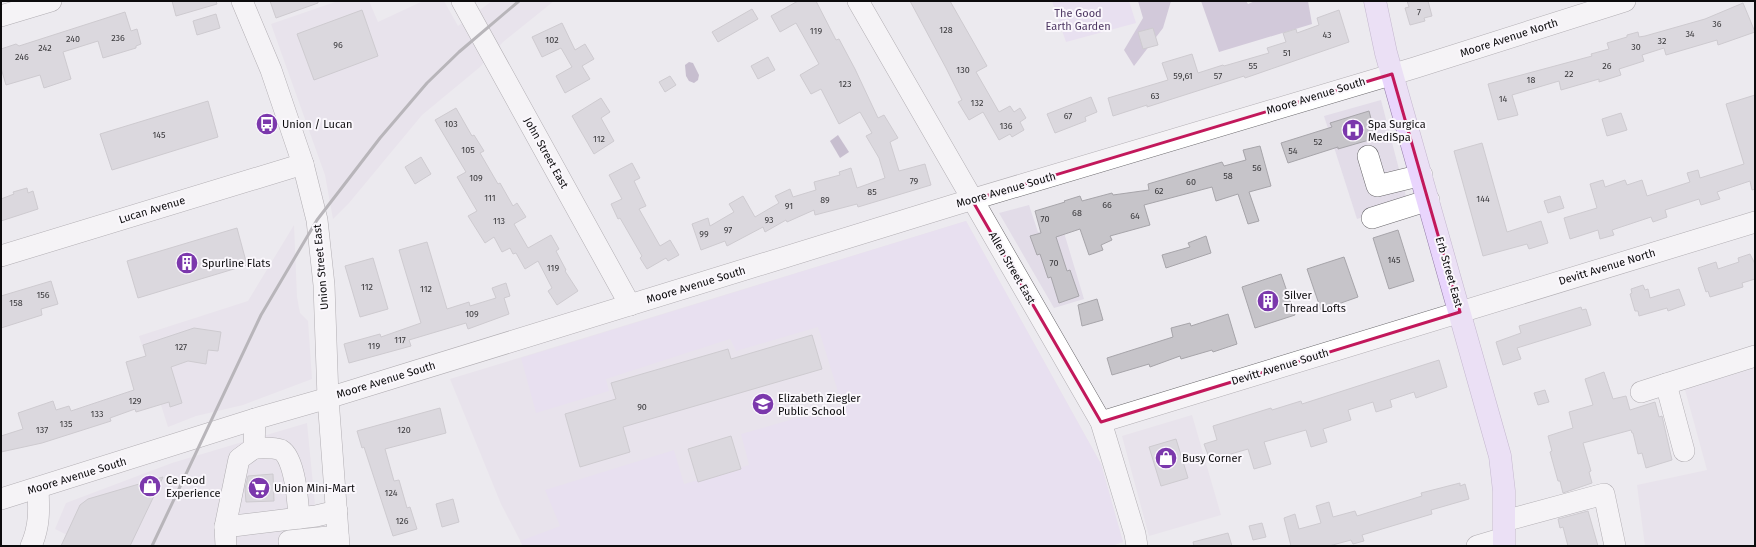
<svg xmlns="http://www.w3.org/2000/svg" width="1756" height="547" font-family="'Fira Sans',sans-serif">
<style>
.built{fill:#e2dce8}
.green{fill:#e3d5f1}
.forest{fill:#b1a2c0}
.water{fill:#998ba8}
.building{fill:#c6c4c9;stroke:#a7a5aa}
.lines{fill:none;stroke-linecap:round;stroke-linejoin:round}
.minor-casing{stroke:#6a686c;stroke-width:22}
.major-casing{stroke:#937ca8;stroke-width:23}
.minor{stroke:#fff;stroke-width:21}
.major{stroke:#e9d5fd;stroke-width:22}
.rail{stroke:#78777a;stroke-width:3}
.marked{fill:none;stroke:#c2185b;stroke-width:3;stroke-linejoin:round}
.labels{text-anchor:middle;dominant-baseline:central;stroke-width:4;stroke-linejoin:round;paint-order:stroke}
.number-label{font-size:9px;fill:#3a393c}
.park-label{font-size:11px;fill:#4e3863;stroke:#faf7fc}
.street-label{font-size:11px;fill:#0c0b0d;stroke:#faf7fc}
.poi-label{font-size:11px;fill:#0c0b0d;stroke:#faf7fc;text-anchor:start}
</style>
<rect width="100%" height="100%" fill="#eceaef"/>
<!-- built -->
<g class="built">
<polygon points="338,1 369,1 378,22 423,1 444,1 458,26 492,1 554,1 503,42 480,67 422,115 349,203 333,219 325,175 271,24"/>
<polygon points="1381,100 1408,204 1357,219 1324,116"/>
<polygon points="1029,205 1038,232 1062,226 1084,299 1054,308 999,213"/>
<polygon points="966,221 1101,464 1123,542 1111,546 523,546 501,504 450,379"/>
<polygon points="294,225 297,297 300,313 308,321 312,379 243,405 196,416 168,427 139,336 248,301"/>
<polygon points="1755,364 1755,546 1645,546 1637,485 1707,470 1684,386"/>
<polygon points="1192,415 1221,515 1149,536 1122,436"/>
<polygon points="307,423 319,546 89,546 55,529 66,503 172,463"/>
</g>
<!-- green -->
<g class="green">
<polygon points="1052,1 1129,1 1136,23 1066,42"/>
<polygon points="966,221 1101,464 1123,542 1111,546 523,546 520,541 560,526 545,490 674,450 684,484 749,465 741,434 842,405 818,327 736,351 730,339 606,379 609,391 536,413 521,358"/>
</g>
<!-- forest -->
<g class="forest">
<polygon points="1138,1 1171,1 1163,28 1134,66 1124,50 1143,18"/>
<polygon points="1201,1 1246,1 1248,4 1255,1 1308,1 1312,24 1219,52"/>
</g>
<!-- water -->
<g class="water">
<polygon points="689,62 693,63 699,75 698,80 694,83 689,81 686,76 685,65"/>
<polygon points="838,135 849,152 840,158 830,141"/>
</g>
<!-- building -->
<g class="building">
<polygon points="172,1 216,1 217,4 176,16"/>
<polygon points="270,1 318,1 318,3 276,18"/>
<polygon points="798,1 816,1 836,40 839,39 855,69 878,118 884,115 898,138 890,142 899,171 925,164 931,185 858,207 857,204 815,215 814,210 787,222 786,220 765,232 763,227 727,246 725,241 701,250 692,224 708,218 710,226 734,212 729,204 743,196 755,217 779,203 775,196 790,189 793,197 816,190 814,182 840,175 839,172 851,168 857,188 885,178 879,158 866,136 872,133 860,112 839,124 821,89 811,94 800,75 819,64 796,23 780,32 771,16"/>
<polygon points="910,1 950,1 987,66 976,72 999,112 1010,106 1014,112 1020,108 1026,118 1020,122 1024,130 1012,137 1010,134 999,140 983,112 969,120 958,102 962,100 946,68"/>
<polygon points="1407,1 1428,1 1432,16 1424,18 1425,21 1410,25 1405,8 1409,7"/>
<polygon points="1743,3 1755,32 1718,45 1717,40 1666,55 1664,48 1642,55 1644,61 1619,69 1621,75 1599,82 1599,79 1561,90 1559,81 1512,95 1518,115 1498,120 1488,84 1592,56 1591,54 1609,49 1607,43 1627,37 1627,35 1638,32 1639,37 1645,36 1705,19"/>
<polygon points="752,9 758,19 718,42 712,32"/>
<polygon points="362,10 378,56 314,80 297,34"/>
<polygon points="1339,10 1349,42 1245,78 1244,76 1147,107 1147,105 1113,116 1108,98 1168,80 1162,63 1192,54 1198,73 1223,65 1224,66 1269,53 1267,48 1286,42 1283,33 1296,29 1297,33 1319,25 1317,18"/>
<polygon points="125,12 131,31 137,29 141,44 136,46 136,48 103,58 98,41 63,52 71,79 44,88 40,75 6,85 1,68 1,49 16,44 19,46"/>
<polygon points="216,14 220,28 197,35 193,21"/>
<polygon points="562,23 575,50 585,44 594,59 582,66 590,79 565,93 556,76 572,67 561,48 542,57 532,37"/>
<polygon points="1153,28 1158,45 1143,49 1138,32"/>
<polygon points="768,57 775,70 758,79 751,66"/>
<polygon points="670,76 676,85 665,92 659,82"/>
<polygon points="1755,95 1755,189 1752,190 1750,181 1717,192 1720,199 1701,205 1699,199 1665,210 1667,217 1653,222 1651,217 1612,230 1614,235 1600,239 1598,230 1570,239 1564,218 1597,208 1590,184 1603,180 1605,187 1625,180 1627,185 1642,180 1647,196 1690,182 1687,173 1698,170 1700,178 1744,164 1726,104"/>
<polygon points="1091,97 1097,112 1085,117 1086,121 1055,133 1047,114"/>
<polygon points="601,98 610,112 601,118 614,141 594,154 572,116"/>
<polygon points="208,101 218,137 112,170 100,134"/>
<polygon points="456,108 472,136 474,135 484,151 480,153 498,184 500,183 513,206 517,203 526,217 514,224 528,248 551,235 559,249 556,251 566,270 565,271 578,291 557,305 548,291 552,288 538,261 525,269 516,253 513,254 510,248 502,252 494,237 485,243 468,216 477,211 457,177 466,172 435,120"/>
<polygon points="1369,111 1376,138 1338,149 1338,147 1288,163 1281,143 1332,127 1330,123"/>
<polygon points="1621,113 1627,130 1607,136 1602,119"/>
<polygon points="1482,143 1507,232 1541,221 1548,243 1529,249 1527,244 1483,256 1454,151"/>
<polygon points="1260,146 1271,186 1249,192 1259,221 1248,224 1238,194 1216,201 1212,187 1144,205 1150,225 1110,236 1112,240 1101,245 1103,250 1089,255 1080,229 1056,237 1067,271 1070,270 1079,296 1059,303 1051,277 1048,278 1040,254 1037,255 1030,236 1041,233 1035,211 1065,202 1064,201 1080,196 1082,201 1112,193 1113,195 1149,190 1148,184 1222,162 1224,166 1246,160 1243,150"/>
<polygon points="421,157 431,174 415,184 405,167"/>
<polygon points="632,163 640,178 634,181 646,206 639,209 660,246 670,240 679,255 668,261 666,258 647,269 640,258 642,256 620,218 618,219 611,204 622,199 609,175"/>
<polygon points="27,188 28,193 33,191 38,209 1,221 1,199 14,194 13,192"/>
<polygon points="1560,196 1564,208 1548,213 1544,201"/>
<polygon points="237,228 247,265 138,298 127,261"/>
<polygon points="1398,230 1414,281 1389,289 1373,238"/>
<polygon points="1206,236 1211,253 1166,268 1162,255 1190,247 1188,243"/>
<polygon points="427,242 447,309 469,302 470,306 496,298 492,288 506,283 510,296 504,298 509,314 468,329 466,323 409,340 411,346 349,363 344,344 380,334 381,337 421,323 399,250"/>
<polygon points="1750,254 1755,264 1755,279 1742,283 1743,287 1710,297 1708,291 1706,292 1698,268 1716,262 1718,269 1739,262 1738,258"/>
<polygon points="1344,257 1358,297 1321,310 1307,269"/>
<polygon points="373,258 388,309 360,317 345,266"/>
<polygon points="1281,274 1295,315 1255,328 1242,287"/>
<polygon points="51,281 58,304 41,309 42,315 1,328 1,296"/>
<polygon points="1643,285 1645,290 1648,289 1650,298 1679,289 1685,305 1668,311 1667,308 1639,316 1638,311 1635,311 1630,294 1632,293 1631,289"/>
<polygon points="1097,299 1103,320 1082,326 1078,305"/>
<polygon points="1581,307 1582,310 1586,309 1591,325 1517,348 1521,359 1503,365 1496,342 1521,333 1519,326"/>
<polygon points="1228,314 1237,344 1213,352 1212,350 1181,359 1180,356 1150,367 1149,364 1112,375 1107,358 1173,337 1171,328 1190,323 1191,326"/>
<polygon points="194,328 221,332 218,351 208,350 206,364 188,361 171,367 182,403 170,407 169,402 136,412 135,409 110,418 111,421 42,443 1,452 1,436 23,429 18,413 53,401 56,410 69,406 71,411 134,390 126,362 146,356 143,345"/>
<polygon points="812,335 822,369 623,427 630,452 580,467 565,414 616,399 611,383 728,349 731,359"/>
<polygon points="1439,360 1447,387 1416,398 1414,392 1390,400 1392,407 1376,412 1373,402 1348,410 1351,420 1323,429 1327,442 1311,447 1306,430 1264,442 1271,464 1254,469 1248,449 1210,460 1204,444 1217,440 1213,426 1271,408 1272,410 1301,401 1302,404"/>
<polygon points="1604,372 1613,399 1626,396 1630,410 1655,402 1659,417 1662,416 1672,460 1646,468 1642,453 1638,454 1633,433 1632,433 1631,430 1583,443 1591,471 1589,472 1592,483 1563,493 1560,481 1558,481 1550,452 1552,451 1548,436 1573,428 1569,412 1593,405 1585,379"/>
<polygon points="1545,390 1549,402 1538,405 1534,393"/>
<polygon points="440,408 446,433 385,449 394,481 399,480 407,508 410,507 417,529 393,536 364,447 362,448 357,431"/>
<polygon points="731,436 741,469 698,482 688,449"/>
<polygon points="1176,439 1188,478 1161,486 1149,447"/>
<polygon points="273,474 274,501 246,502 245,489 248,476"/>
<polygon points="163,477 130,546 61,546 80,505 88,499"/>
<polygon points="1460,483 1460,486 1465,484 1469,499 1431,510 1432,514 1362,535 1364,541 1353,544 1351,540 1329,546 1291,546 1284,518 1295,514 1299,529 1321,523 1316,506 1329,502 1333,517 1355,511 1357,516 1422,496 1421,493"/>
<polygon points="453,499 459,522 442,527 436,504"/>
<polygon points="1588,511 1598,546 1568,546 1563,527 1560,528 1558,519"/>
<polygon points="1262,523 1266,537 1253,540 1249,526"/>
<polygon points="1228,533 1232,546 1194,546 1193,542"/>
</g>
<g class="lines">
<!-- minor casing -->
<g class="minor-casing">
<g id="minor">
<polyline points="242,1 271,70 303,164 317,220 324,285 328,398 339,546"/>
<polyline points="462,1 630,305"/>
<polyline points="858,1 1101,422 1135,534 1137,546"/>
<polyline points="1,16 51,1"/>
<polyline points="1368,156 1377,186 1422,175"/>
<polyline points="1372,218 1429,200"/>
<polyline points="1,256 303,164"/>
<polyline points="1641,392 1666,384"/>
<polyline points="1101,422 1755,222"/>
<path d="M 254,448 C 262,448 274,447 281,450 C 295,458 298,502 299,518"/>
<polyline points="1684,451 1666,384 1755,356"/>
<polyline points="1,499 255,419 328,398 957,204 1414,68 1625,1"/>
<polyline points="1504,521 1604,494 1615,546"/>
<polyline points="225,527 316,516 337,511"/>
<polyline points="289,541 338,536"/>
<path d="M 31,546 C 40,526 39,509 38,488"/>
<polyline points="226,546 225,527 239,459 254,448 255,419"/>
<polyline points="1477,546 1504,538"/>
</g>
</g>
<!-- major casing -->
<g class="major-casing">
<polyline id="major" points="1375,1 1386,53 1500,456 1504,491 1504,546"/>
</g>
<!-- minor -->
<use href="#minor" class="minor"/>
<!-- major -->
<use href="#major" class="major"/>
<!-- rail -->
<polyline class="rail" points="152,546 261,315 317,220 380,138 427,83 459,52 519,1"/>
</g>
<!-- marked area -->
<path d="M0 0H1756V547H0ZM 1392,74 L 1460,312 L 1101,422 L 972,200 Z" fill="#eceaef" fill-opacity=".55" fill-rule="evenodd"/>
<path class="marked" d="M 1392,74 L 1460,312 L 1101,422 L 972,200 Z"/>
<!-- icons -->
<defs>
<g id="bus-disc" transform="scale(1.15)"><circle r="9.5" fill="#7b38ac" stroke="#faf7fc"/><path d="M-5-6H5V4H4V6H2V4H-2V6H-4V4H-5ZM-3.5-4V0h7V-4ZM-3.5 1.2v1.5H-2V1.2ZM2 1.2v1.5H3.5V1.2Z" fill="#fff"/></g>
<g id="hospital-disc" transform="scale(1.15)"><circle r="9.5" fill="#7b38ac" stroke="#faf7fc"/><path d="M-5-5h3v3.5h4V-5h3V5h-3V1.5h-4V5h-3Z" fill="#fff"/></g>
<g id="building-disc" transform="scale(1.15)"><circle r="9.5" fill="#7b38ac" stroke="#faf7fc"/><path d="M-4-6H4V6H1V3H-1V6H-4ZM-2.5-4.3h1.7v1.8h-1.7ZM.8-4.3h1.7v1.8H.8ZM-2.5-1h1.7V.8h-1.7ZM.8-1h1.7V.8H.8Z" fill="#fff"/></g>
<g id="school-disc" transform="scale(1.15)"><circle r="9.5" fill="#7b38ac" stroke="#faf7fc"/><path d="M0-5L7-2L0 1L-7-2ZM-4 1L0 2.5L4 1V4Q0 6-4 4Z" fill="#fff"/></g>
<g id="shop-disc" transform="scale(1.15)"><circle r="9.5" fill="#7b38ac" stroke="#faf7fc"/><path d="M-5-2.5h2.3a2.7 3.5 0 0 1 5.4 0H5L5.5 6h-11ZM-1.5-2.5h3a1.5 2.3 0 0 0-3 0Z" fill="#fff"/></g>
<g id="supermarket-disc" transform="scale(1.15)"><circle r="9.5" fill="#7b38ac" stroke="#faf7fc"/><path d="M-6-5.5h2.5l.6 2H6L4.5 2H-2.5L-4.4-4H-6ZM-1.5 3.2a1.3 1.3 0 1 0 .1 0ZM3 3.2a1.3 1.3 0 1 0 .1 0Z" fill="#fff"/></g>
</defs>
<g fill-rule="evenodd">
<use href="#bus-disc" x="267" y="124"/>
<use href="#hospital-disc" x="1353" y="130"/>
<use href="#building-disc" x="187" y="263"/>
<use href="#building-disc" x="1268" y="301"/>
<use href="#school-disc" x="763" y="404"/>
<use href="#shop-disc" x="1166" y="458"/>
<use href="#shop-disc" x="150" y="486"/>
<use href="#supermarket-disc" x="259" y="488"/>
</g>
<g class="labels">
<!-- number labels -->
<g class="number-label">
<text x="1419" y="12">7</text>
<text x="1717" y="24">36</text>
<text x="946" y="30">128</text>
<text x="816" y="31">119</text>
<text x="1690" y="34">34</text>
<text x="1327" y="35">43</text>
<text x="118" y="38">236</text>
<text x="73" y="39">240</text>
<text x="552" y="40">102</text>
<text x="1662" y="41">32</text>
<text x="338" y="45">96</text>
<text x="1636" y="47">30</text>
<text x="45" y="48">242</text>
<text x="1287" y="53">51</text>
<text x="22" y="57">246</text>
<text x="1253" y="66">55</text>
<text x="1607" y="66">26</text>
<text x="963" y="70">130</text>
<text x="1569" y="74">22</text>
<text x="1183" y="76">59,61</text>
<text x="1218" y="76">57</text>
<text x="1531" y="80">18</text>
<text x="845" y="84">123</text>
<text x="1155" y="96">63</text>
<text x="1503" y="99">14</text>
<text x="977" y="103">132</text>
<text x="1068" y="116">67</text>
<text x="451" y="124">103</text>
<text x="1006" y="126">136</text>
<text x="159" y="135">145</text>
<text x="599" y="139">112</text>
<text x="1318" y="142">52</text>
<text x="468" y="150">105</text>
<text x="1293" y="151">54</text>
<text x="1257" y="168">56</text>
<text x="1228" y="176">58</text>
<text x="476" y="178">109</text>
<text x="914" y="181">79</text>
<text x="1191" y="182">60</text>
<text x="1159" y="191">62</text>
<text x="872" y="192">85</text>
<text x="490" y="198">111</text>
<text x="1483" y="199">144</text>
<text x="825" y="200">89</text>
<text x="1107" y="205">66</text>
<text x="789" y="206">91</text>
<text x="1077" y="213">68</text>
<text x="1135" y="216">64</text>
<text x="1045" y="219">70</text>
<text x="769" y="220">93</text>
<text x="499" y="221">113</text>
<text x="728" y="230">97</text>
<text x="704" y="234">99</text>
<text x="1394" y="260">145</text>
<text x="1054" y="263">70</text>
<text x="553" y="268">119</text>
<text x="367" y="287">112</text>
<text x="426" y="289">112</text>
<text x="43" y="295">156</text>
<text x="16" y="303">158</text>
<text x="472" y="314">109</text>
<text x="400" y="340">117</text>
<text x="374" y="346">119</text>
<text x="181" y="347">127</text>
<text x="135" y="401">129</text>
<text x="642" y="407">90</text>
<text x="97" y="414">133</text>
<text x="66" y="424">135</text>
<text x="42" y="430">137</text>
<text x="404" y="430">120</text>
<text x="391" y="493">124</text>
<text x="402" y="521">126</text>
</g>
<!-- park labels -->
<g class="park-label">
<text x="1078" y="13">The Good<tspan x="1078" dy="13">Earth Garden</tspan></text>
</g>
<!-- street labels -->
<g class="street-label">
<text transform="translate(1509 38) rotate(-18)">Moore Avenue North</text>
<text transform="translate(1316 96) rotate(-17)">Moore Avenue South</text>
<text transform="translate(546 153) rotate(61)">John Street East</text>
<text transform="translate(1006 190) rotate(-16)">Moore Avenue South</text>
<text transform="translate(152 210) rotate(-17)">Lucan Avenue</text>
<text transform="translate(321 267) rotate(-95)">Union Street East</text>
<text transform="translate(1607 267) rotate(-17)">Devitt Avenue North</text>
<text transform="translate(1012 268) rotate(60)">Allen Street East</text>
<text transform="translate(1449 272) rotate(74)">Erb Street East</text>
<text transform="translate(696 285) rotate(-17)">Moore Avenue South</text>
<text transform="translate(1280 367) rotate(-17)">Devitt Avenue South</text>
<text transform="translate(386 380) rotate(-17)">Moore Avenue South</text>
<text transform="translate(77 476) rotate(-17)">Moore Avenue South</text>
</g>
<!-- poi labels -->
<g class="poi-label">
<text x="282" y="124">Union / Lucan</text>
<text x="1368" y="124">Spa Surgica<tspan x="1368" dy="13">MediSpa</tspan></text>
<text x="202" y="263">Spurline Flats</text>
<text x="1284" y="295">Silver<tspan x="1284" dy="13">Thread Lofts</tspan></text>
<text x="778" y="398">Elizabeth Ziegler<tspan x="778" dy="13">Public School</tspan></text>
<text x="1182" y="458">Busy Corner</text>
<text x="166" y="480">Ce Food<tspan x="166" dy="13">Experience</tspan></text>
<text x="274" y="488">Union Mini-Mart</text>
</g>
</g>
<!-- border -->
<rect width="1756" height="547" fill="none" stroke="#0c0b0d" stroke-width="4"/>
</svg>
